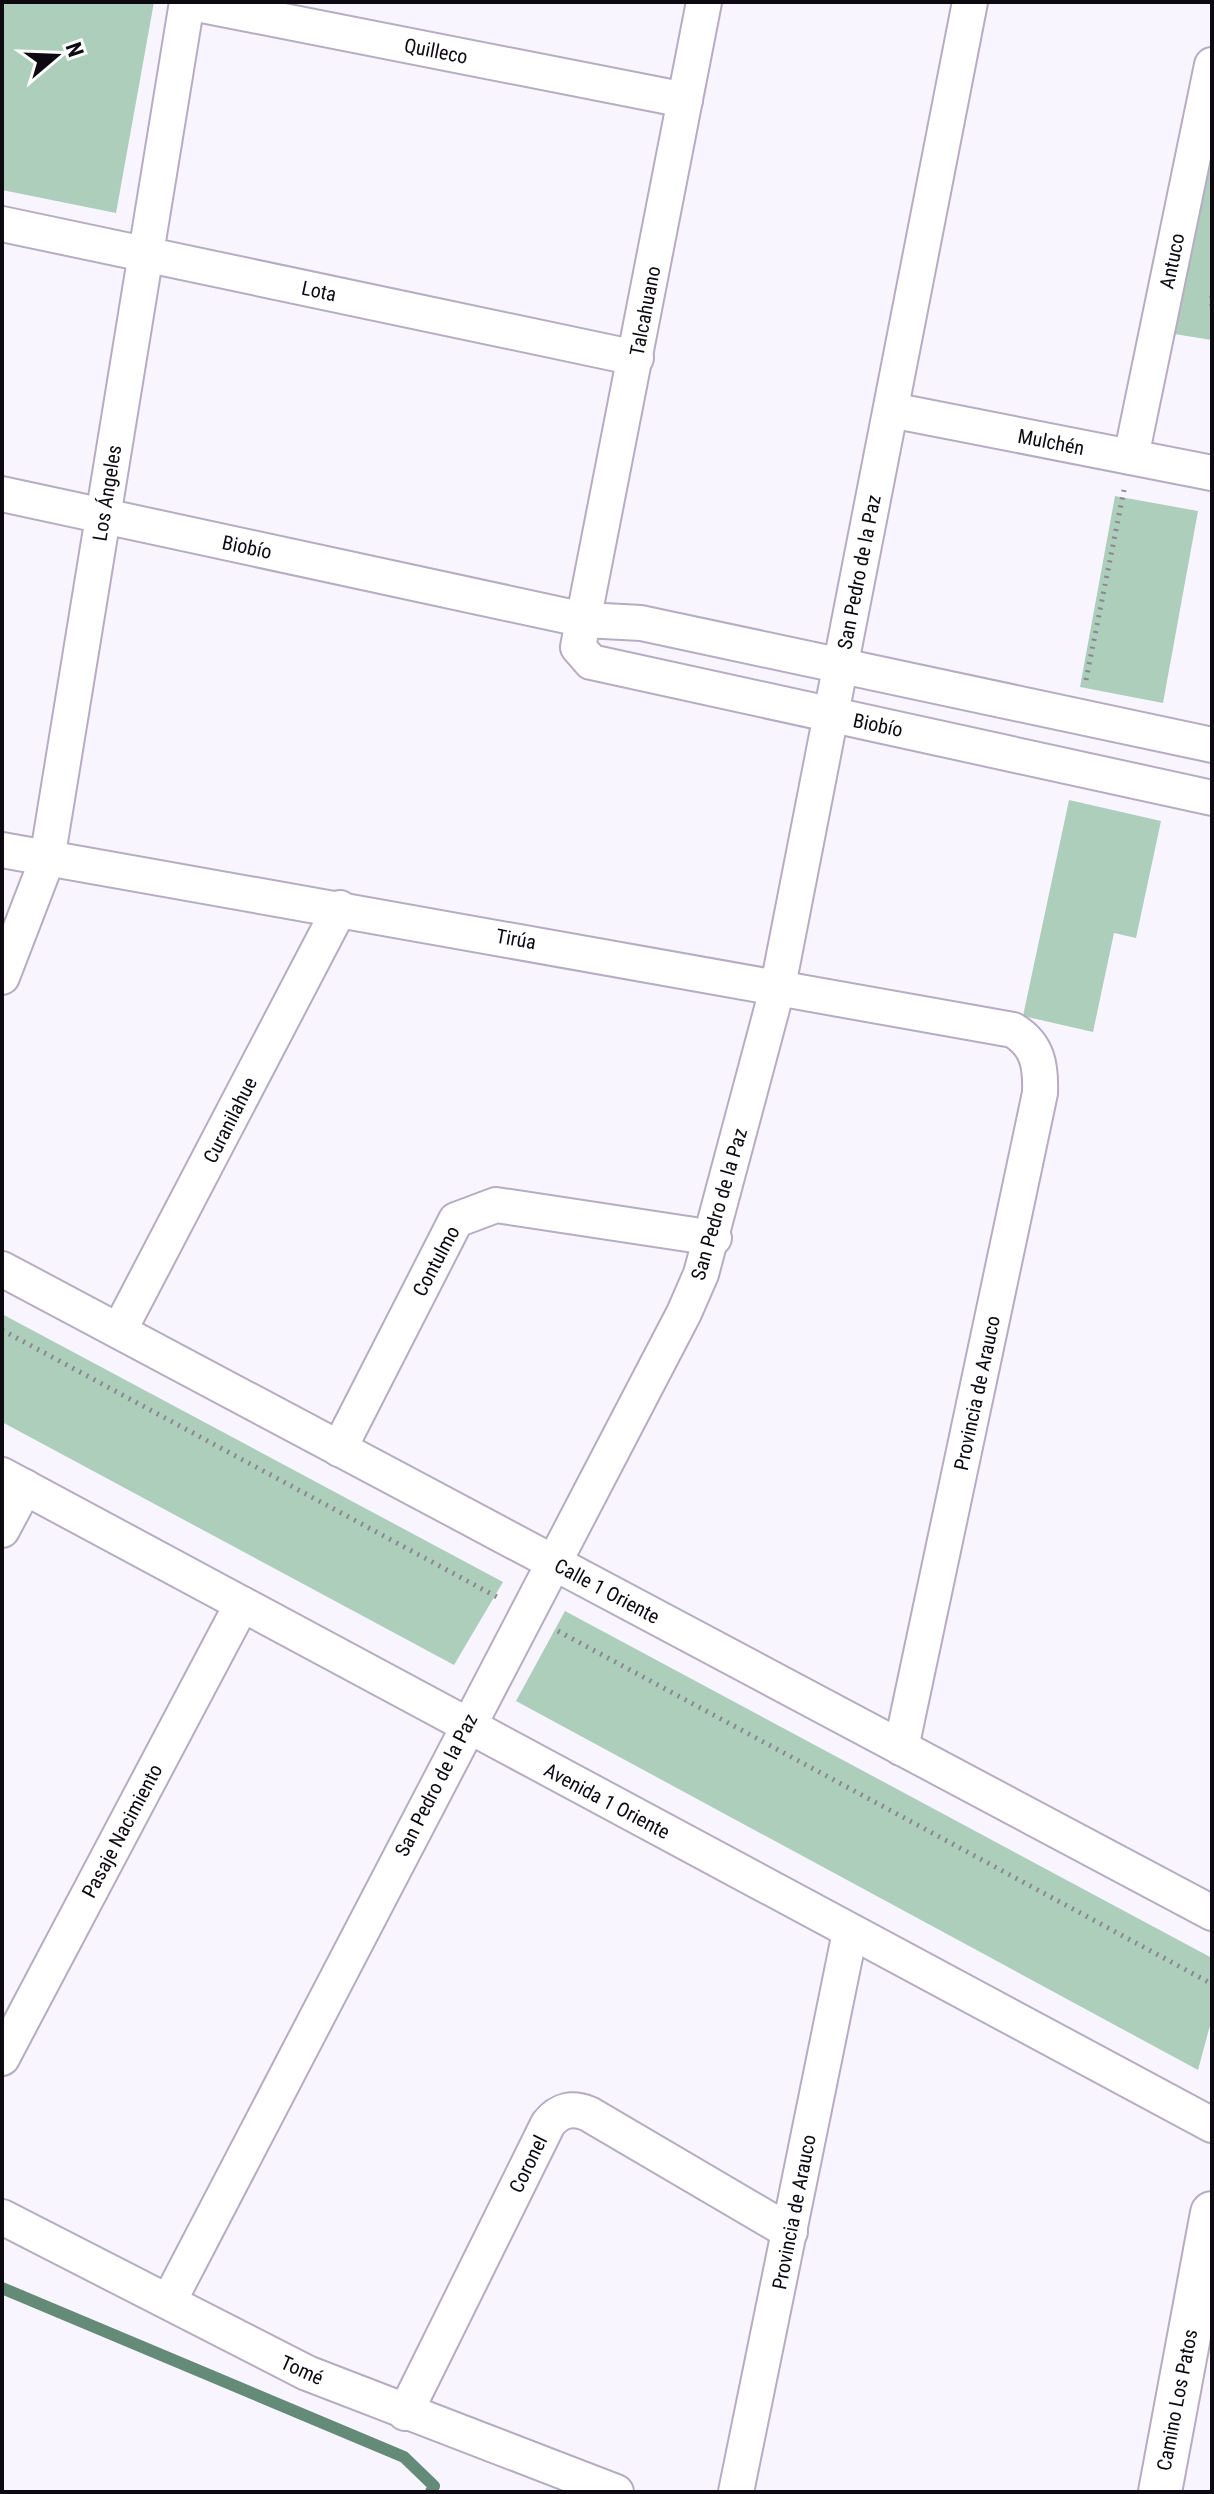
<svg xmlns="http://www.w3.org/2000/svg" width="1214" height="2494" font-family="'Roboto Condensed',sans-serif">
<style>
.green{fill:#accebb}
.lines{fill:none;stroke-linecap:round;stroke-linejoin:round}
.stream{stroke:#648a78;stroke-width:12}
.minor-casing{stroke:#b6acc3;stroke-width:38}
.tertiary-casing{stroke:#b6acc3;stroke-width:46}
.path{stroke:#8b8790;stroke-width:5;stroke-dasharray:2 6;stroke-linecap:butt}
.minor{stroke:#fff;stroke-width:34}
.tertiary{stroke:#fff;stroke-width:42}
.labels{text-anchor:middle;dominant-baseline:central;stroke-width:8;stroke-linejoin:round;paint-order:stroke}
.street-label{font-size:20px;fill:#0d0911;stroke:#fff}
</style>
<rect width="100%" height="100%" fill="#f9f5ff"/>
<!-- green -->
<g class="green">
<polygon points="2,2 154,2 116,213 2,190"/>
<polygon points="1212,130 1212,340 1168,333"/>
<polygon points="1115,496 1198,511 1163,703 1080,687"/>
<polygon points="1069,800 1161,821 1136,938 1114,933 1093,1032 1023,1016"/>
<polygon points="2,1314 503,1582 454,1665 2,1422"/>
<polygon points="565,1611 1212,1958 1212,2018 1198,2070 516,1701"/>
</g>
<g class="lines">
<!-- stream -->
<polyline class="stream" points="2,2288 404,2457 434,2486 431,2492"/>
<!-- minor casing -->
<g class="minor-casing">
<g id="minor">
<polyline points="187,2 685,100"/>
<polyline points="704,2 578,647 591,662 1212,798"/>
<polyline points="2,224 636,358"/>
<polyline points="891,410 1212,473"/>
<polyline points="1131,457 1212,65"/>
<polyline points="2,494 585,620 641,623 1212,745"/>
<path d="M 2,850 L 1013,1030 C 1038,1045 1041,1066 1040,1093 L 901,1748"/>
<polyline points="2,977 47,860 187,2"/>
<polyline points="2,1269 1212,1913"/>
<polyline points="119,1331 340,908"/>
<polyline points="339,1449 456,1220 496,1205 714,1238"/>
<polyline points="2,1475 1212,2125"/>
<polyline points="2,1530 25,1487"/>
<polyline points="2,2058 242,1604"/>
<polyline points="2,2217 307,2373 616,2492"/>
<polyline points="169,2301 684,1313 701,1274 778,986 970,2"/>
<path d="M 405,2413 L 548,2124 C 559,2110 572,2107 589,2114 L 790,2232"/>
<polyline points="736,2492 850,1932"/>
</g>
</g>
<!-- tertiary casing -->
<g class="tertiary-casing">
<polyline id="tertiary" points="1160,2492 1212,2213"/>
</g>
<!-- path -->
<g class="path">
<polyline points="1212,296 1212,308"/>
<polyline points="1086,680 1124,490"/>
<polyline points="2,1330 497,1597"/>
<polyline points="558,1631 1212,1984"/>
</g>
<!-- minor -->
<use href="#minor" class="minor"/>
<!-- tertiary -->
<use href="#tertiary" class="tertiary"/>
</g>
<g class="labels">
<!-- street labels -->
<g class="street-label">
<text transform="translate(436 51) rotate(11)">Quilleco</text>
<text transform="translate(1172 261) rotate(-78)">Antuco</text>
<text transform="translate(319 291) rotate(12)">Lota</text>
<text transform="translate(645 311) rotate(-79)">Talcahuano</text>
<text transform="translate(1051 442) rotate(11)">Mulchén</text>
<text transform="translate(107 493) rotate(-81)">Los Ángeles</text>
<text transform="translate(247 547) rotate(12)">Biobío</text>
<text transform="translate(859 572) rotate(-79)">San Pedro de la Paz</text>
<text transform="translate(878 725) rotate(12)">Biobío</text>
<text transform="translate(516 939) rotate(10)">Tirúa</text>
<text transform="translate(230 1120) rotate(-63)">Curanilahue</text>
<text transform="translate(719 1204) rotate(-74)">San Pedro de la Paz</text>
<text transform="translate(436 1261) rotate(-62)">Contulmo</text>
<text transform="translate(977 1393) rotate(-78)">Provincia de Arauco</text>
<text transform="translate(607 1591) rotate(28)">Calle 1 Oriente</text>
<text transform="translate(436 1785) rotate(-63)">San Pedro de la Paz</text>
<text transform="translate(607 1801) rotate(28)">Avenida 1 Oriente</text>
<text transform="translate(122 1831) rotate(-62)">Pasaje Nacimiento</text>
<text transform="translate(528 2164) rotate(-64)">Coronel</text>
<text transform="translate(794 2212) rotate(-79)">Provincia de Arauco</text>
<text transform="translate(302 2370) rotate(24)">Tomé</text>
<text transform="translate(1177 2400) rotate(-79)">Camino Los Patos</text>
</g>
</g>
<!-- border -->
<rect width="1214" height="2494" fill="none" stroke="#0d0911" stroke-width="8"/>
<!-- north arrow -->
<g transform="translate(56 56) rotate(71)" stroke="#ffffff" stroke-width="6" paint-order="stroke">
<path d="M0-6L14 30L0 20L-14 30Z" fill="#0d0911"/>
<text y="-12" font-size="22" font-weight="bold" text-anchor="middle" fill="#0d0911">N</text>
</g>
</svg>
